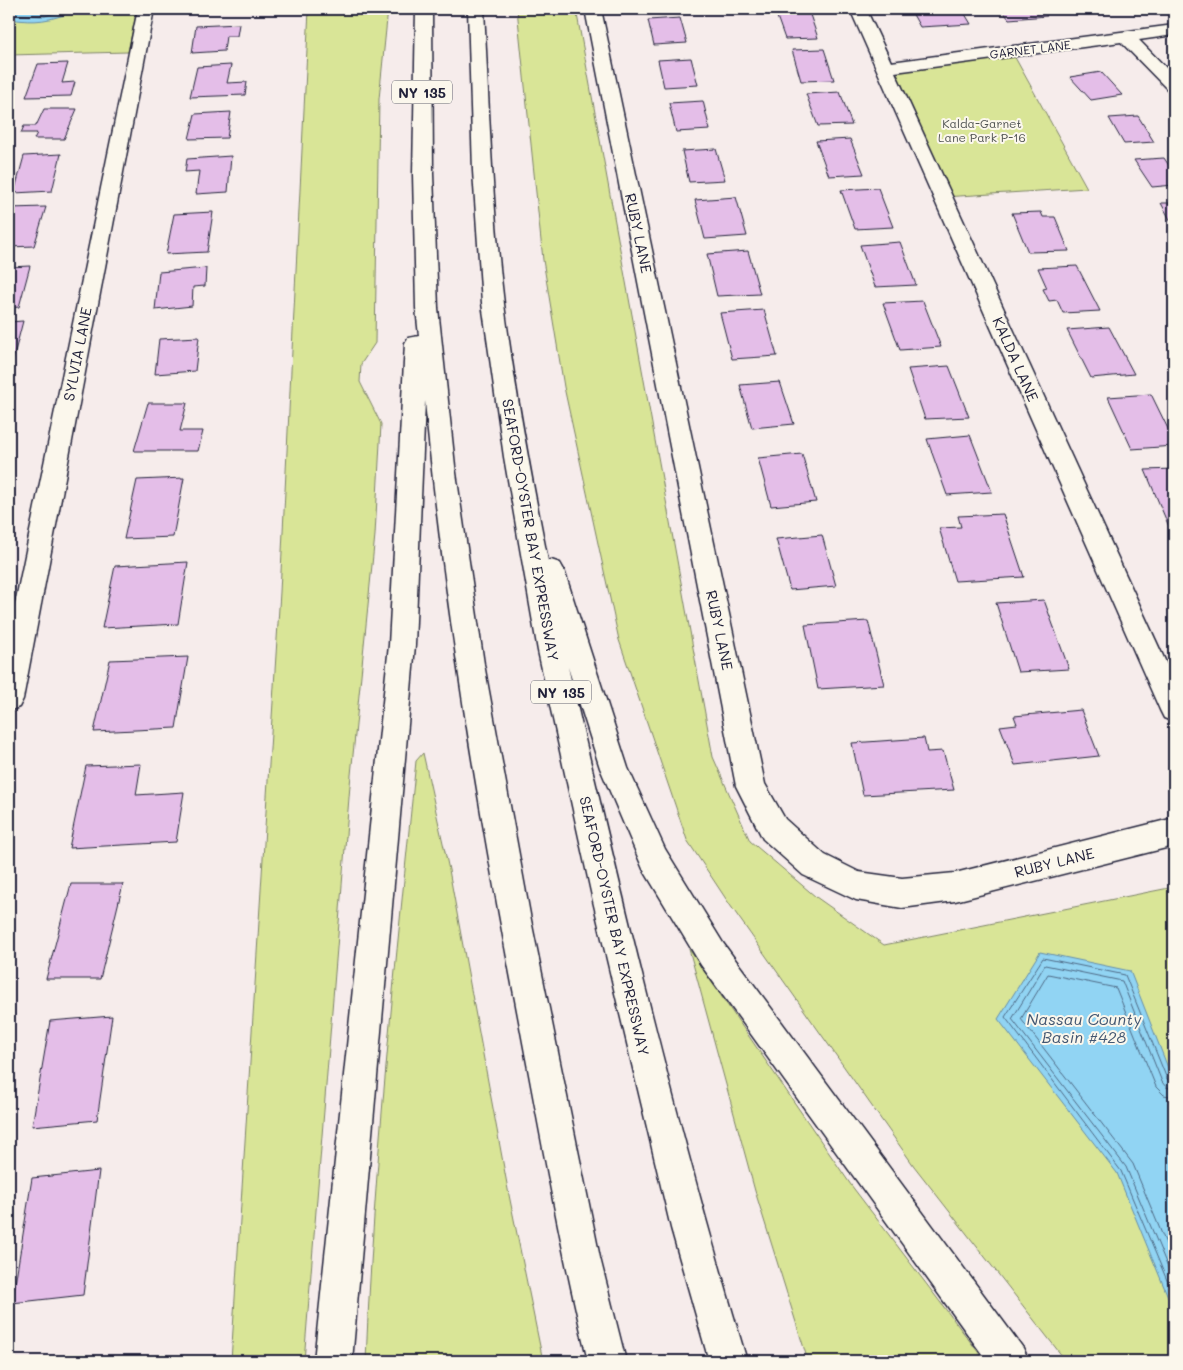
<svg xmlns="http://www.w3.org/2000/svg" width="1183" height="1370" font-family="Mali,sans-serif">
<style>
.green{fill:#d9e597;stroke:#7e8469}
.water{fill:#91d4f3;stroke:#658da9}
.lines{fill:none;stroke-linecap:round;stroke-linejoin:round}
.shore{stroke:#4e6985;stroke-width:1}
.building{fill:#e4bee8;stroke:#22223b}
.minor-casing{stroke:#22223b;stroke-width:3}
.highway-casing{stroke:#22223b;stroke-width:3}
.minor{fill:#fbf7ec;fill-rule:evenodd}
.highway{fill:#fbf7ec;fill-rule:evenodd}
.labels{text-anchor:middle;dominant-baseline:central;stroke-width:4;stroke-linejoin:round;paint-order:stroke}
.far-street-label{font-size:12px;fill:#22223b;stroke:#fbf7ec}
.far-park-label{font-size:12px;fill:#505352;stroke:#fbf7ec}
.shield{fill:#fbf7ec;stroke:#636270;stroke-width:1}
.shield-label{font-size:14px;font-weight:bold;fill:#22223b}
.street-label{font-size:15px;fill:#22223b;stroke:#fbf7ec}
.water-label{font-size:16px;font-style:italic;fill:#435772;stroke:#fbf7ec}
</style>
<rect width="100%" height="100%" fill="#f6eceb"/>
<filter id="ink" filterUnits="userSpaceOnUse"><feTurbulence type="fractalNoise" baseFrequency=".02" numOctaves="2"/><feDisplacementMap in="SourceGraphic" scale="10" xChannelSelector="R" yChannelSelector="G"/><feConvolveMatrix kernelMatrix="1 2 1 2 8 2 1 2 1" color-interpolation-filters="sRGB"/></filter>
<g filter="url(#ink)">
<!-- green -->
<g class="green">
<polygon points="9,9 137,9 128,52 9,55"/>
<polygon points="309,9 388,9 379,99 375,343 361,364 360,382 381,424 375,535 350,785 304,1361 231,1361 280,592"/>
<polygon points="517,9 576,9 713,757 750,841 816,897 884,945 1174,887 1174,1361 1066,1361 914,1166 730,905 687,840 619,640 564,387 543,260"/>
<polygon points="1012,52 1087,188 943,197 885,68"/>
<path d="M 423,753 L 449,870 L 509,1195 L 543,1361 L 366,1361 C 374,1161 396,961 416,761 Z"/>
<polygon points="689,949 851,1185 985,1361 808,1361 755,1191"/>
</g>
<!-- water -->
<g class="water">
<path d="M 9,9 L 76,9 L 75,11 C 48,21 37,23 9,19 Z"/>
<polygon points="1040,952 1130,971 1174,1083 1174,1305 1169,1299 1117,1173 998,1019"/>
</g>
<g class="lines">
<!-- shore -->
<g class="shore">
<polyline points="9,14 45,16 66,9"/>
<polyline points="1174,1083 1167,1079 1125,975 1043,958 1005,1017 1121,1171 1174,1297"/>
<polyline points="1174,1089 1166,1087 1162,1082 1122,981 1045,965 1012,1019 1126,1167 1174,1282"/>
<polyline points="1174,1097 1164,1095 1156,1087 1116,988 1048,974 1021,1019 1133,1164 1174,1263"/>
</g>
</g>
<!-- building -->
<g class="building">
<polygon points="808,9 818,38 785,39 775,11"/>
<polygon points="910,9 962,9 971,24 920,27"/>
<polygon points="1001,9 1041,9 1047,16 1009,19"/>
<polygon points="680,18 687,43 654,45 648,20"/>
<polygon points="239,24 237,36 226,36 224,51 192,53 196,26"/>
<polygon points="824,49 834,80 801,81 792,50"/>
<polygon points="691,58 698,85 664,87 658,60"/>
<polygon points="68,63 62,83 75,82 71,96 26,97 38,64"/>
<polygon points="231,65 227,83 247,82 245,95 190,97 197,67"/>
<polygon points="1101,72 1122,95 1091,100 1070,77"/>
<polygon points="840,92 852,125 818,126 806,94"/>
<polygon points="703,101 710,130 676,132 669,103"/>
<polygon points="44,109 77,109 64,139 34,139 37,133 21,133 24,126 36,126"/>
<polygon points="231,112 227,138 189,139 195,114"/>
<polygon points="1138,116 1154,142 1124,144 1109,118"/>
<polygon points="850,139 864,174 829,176 816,141"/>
<polygon points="716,149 725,180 689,182 682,151"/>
<polygon points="61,154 52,191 14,193 24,156"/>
<polygon points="231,156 228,192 196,194 199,171 185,172 187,159"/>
<polygon points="1164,158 1174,173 1174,185 1152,187 1134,160"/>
<polygon points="878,188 893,227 855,229 841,190"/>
<polygon points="736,197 747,236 705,239 695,200"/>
<polygon points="1161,203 1174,203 1174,227"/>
<polygon points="46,207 34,246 9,247 9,208"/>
<polygon points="213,212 207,252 166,254 174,214"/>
<polygon points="1041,212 1043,217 1055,217 1069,251 1028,252 1012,213"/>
<polygon points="900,242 916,285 875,287 860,245"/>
<polygon points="748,251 760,294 717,296 707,254"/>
<polygon points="30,266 19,307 9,308 9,267"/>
<polygon points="1077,266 1100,311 1063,313 1057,300 1049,301 1043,289 1047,288 1038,268"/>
<polygon points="206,268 205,286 193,287 192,306 155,310 159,272"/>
<polygon points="923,301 941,347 900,350 883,303"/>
<polygon points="764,310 777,356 732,359 720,313"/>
<polygon points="23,321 11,367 9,367 9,322"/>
<polygon points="1109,327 1134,374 1091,378 1067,330"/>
<polygon points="199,337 195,371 155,374 159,339"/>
<polygon points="949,366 969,417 925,419 908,369"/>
<polygon points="780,382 794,424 752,428 740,385"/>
<polygon points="1151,394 1174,441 1174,446 1132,449 1108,397"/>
<polygon points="148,403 187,403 180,431 203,431 198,451 134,451"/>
<polygon points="970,435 992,492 947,495 927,439"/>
<polygon points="802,454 816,502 771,506 758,458"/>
<polygon points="1174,469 1174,528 1170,529 1145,470"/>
<polygon points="184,478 173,537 124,539 137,480"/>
<polygon points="1003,514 1024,577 955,581 939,528 961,527 958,516"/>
<polygon points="822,535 836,586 790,590 776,539"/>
<polygon points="188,562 178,624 102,628 115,566"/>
<polygon points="1044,600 1069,669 1018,672 996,603"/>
<polygon points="868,621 884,685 818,689 805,625"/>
<polygon points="188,657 176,728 94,732 110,660"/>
<polygon points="1081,710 1099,756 1015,765 1000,726 1017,724 1014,716"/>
<polygon points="924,738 927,752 943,751 954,790 863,795 852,743"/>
<polygon points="141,764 136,795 184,792 176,842 69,848 86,766"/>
<polygon points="71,884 123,884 100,979 46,979"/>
<polygon points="112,1016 97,1120 32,1126 50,1021"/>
<polygon points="99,1171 83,1295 12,1303 32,1178"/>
</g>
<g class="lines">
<!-- minor casing -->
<g class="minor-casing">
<g id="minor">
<polygon points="138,9 154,9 23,699 19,707 9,711 9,633"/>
<polygon points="585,9 601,9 765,784 785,819 825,855 859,872 902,878 955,873 1174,818 1174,846 955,901 902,908 856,900 803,875 763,839 736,786"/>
<polygon points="850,9 866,9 891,62 1174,25 1174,35 1139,40 1174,76 1174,91 1168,90 1121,42 895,72 1174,680 1174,722 1164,718 1160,710"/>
</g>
</g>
<!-- highway casing -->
<g class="highway-casing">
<g id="highway">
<path d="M 416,9 L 432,9 L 433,174 L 438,308 L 455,466 L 484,664 L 531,920 L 600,1258 L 626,1361 L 588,1361 C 560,1247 540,1131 518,1016 C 479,812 444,607 425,401 L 415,645 L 352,1361 L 314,1361 L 389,645 L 405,343 L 408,338 L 419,336 L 416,308 L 413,174 Z"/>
<path d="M 468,9 L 484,9 C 489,107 492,206 504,304 C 515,390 531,476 548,561 L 551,560 L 560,563 L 564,570 L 628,768 L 665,849 L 723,943 L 1023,1348 L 1029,1361 L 987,1361 L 701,965 L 643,869 L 600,768 L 568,667 C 623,900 678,1132 747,1361 L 709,1361 L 671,1228 L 593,901 L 538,651 L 504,457 L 482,303 L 473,171 Z"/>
</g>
</g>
<!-- minor -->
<use href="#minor" class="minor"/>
<!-- highway -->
<use href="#highway" class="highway"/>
</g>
</g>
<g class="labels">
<!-- far-street labels -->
<g class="far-street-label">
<text transform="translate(1030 49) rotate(-7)">GARNET LANE</text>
</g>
<!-- far-park labels -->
<g class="far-park-label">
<text x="982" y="123">Kalda-Garnet<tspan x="982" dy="14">Lane Park P-16</tspan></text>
</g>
<!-- shield labels -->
<g class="shield">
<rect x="392" y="80.5" width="60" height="23" rx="4"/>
<rect x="531" y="680.5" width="60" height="23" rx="4"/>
</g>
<g class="shield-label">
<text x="422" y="92">NY 135</text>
<text x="561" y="692">NY 135</text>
</g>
<!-- street labels -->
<g class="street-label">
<text transform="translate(639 233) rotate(78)">RUBY LANE</text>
<text transform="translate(77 354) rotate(-79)">SYLVIA LANE</text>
<text transform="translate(1016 359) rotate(66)">KALDA LANE</text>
<text transform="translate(531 530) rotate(80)">SEAFORD-OYSTER BAY EXPRESSWAY</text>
<text transform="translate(720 630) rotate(78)">RUBY LANE</text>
<text transform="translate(1054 862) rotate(-14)">RUBY LANE</text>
<text transform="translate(615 926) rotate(77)">SEAFORD-OYSTER BAY EXPRESSWAY</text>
</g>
<!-- water labels -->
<g class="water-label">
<text x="1084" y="1018">Nassau County<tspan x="1084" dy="18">Basin #428</tspan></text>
</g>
</g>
<!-- margin -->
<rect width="1183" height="1370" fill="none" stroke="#fbf7ec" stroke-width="30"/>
<rect x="15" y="15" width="1153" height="1340" fill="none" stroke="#22223b" stroke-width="2" filter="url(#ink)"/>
</svg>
